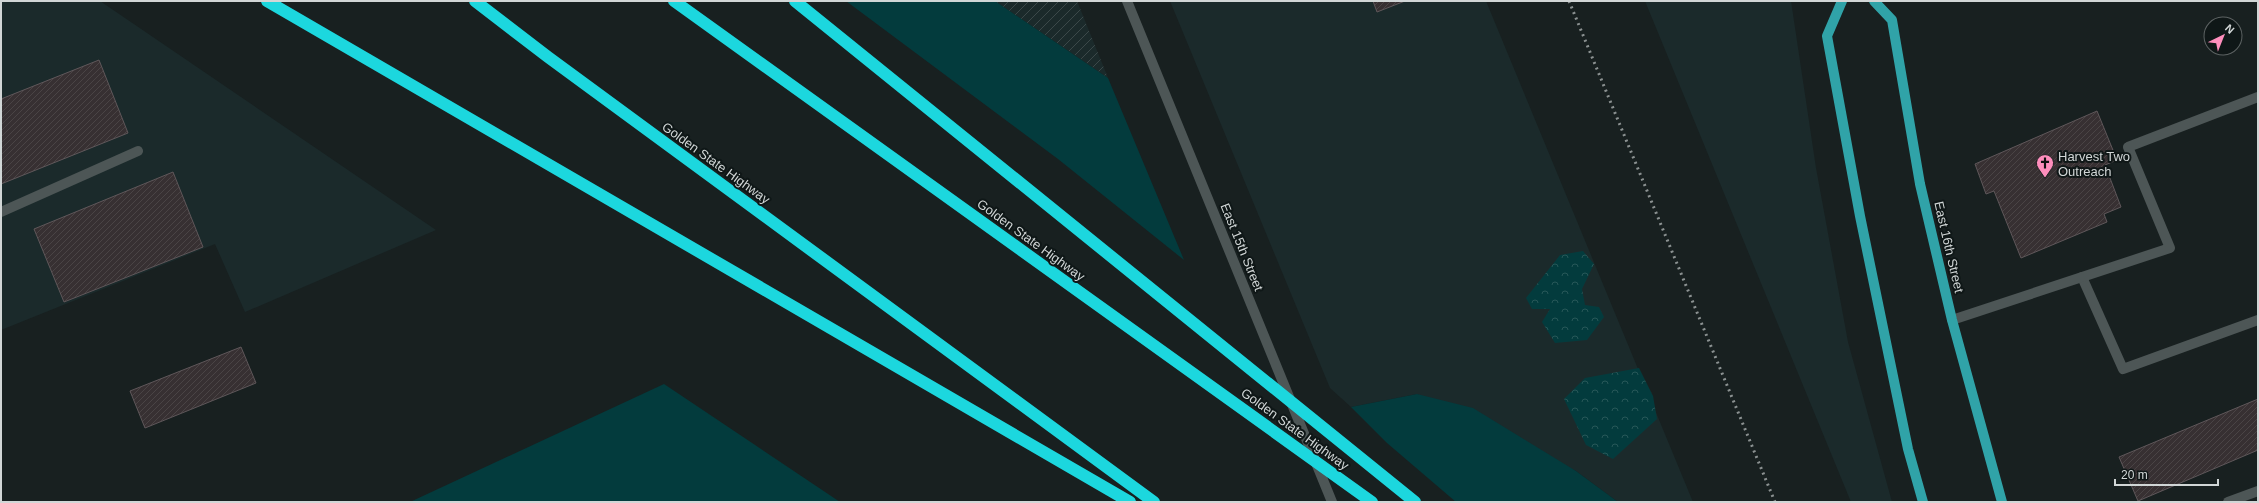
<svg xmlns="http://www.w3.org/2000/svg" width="2259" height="503" font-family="Helvetica,sans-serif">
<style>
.built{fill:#1b2a2b}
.industrial{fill:url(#industrial-furrows)}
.green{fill:#033b3d}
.forest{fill:url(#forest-crowns)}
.building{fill:url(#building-hatch);stroke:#5f575a}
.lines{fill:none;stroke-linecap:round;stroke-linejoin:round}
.lane{stroke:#4d5656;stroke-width:10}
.street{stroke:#4d5656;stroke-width:10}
.primary{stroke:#30a3a8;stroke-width:10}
.highway{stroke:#1cd7de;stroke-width:12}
.rail{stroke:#8b9191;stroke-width:3;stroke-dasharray:2 4;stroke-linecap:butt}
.labels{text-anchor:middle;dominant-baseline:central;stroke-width:4;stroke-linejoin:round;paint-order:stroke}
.poi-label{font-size:13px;fill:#d1d6d6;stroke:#0f1717;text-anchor:start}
.street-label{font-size:13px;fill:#d1d6d6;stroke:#0f1717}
</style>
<defs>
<pattern id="industrial-furrows" width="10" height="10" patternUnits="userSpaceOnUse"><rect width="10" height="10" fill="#1b2a2b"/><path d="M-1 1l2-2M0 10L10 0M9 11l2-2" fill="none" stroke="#3b4849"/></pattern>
<pattern id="forest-crowns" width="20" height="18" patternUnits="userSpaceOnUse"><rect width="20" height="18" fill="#033b3d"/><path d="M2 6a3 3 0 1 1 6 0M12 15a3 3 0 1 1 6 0" fill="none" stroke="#275758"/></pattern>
<pattern id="building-hatch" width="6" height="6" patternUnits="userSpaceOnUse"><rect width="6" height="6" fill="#373032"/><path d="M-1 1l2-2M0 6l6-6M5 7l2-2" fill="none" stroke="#4a4445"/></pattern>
</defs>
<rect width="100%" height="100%" fill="#182020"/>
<!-- built -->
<g class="built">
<polygon points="1,1 100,1 436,230 245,312 215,244 1,330"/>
<polygon points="1170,1 1486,1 1693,502 1618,502 1576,471 1417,394 1351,407 1330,388"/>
<polygon points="1645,1 1791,1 1816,168 1848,342 1892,502 1851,502"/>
</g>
<!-- industrial -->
<polygon class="industrial" points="995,1 1077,1 1108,78"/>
<!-- green -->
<g class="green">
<polygon points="846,1 995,1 1108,78 1184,260 1058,159"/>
<polygon points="664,384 840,502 410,502"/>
<polygon points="1417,394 1473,408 1576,471 1618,502 1456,502 1387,443 1351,407"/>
</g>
<!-- forest -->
<g class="forest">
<polygon points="1583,251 1594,264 1582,289 1585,305 1599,307 1604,317 1587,340 1555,343 1542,322 1550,309 1532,309 1526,298 1560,255"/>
<polygon points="1639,368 1653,396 1657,419 1613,459 1586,445 1564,399 1585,378"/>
</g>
<!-- building -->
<g class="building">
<polygon points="1373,1 1405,1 1377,12"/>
<polygon points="99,60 128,133 1,184 1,99"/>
<polygon points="2097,111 2117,160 2105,165 2121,207 2104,214 2107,222 2021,258 1994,191 1986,194 1975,164"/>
<polygon points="173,172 203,247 64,302 34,229"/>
<polygon points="241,347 256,383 145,428 130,391"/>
<polygon points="2258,399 2258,450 2138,501 2119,457"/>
</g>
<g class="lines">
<!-- lane -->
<g class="lane">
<polyline points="1,212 138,151"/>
<polyline points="2082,277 2123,369 2258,320"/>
<polyline points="1952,320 2170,248 2128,147 2258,97"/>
<polyline points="2228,502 2258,491"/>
</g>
<!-- street -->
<polyline class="street" points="1127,1 1332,502"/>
<!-- primary -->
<g class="primary">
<polyline points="1842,1 1827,36 1860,216 1908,449 1923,502"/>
<polyline points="1874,1 1892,20 1920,184 1952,320 2002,502"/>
</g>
<!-- highway -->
<g class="highway">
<polyline points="267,1 1130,502"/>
<polyline points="475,1 548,57 1154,502"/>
<polyline points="674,1 1372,502"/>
<polyline points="795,1 1415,502"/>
</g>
<!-- rail -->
<polyline class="rail" points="1569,1 1775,502"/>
</g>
<!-- icons -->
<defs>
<g id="church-pin" transform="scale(0.9)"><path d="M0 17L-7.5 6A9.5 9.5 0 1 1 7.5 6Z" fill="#fe8ebc" stroke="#0f1717"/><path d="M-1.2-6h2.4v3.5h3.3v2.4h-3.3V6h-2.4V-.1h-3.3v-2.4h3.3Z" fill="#111"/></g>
</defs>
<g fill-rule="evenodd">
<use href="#church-pin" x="2045" y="163"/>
</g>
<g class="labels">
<!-- poi labels -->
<g class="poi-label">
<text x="2058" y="156">Harvest Two<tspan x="2058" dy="15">Outreach</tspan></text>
</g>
<!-- street labels -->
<g class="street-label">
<text transform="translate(716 163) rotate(36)">Golden State Highway</text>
<text transform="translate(1031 240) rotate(36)">Golden State Highway</text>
<text transform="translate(1242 247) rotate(68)">East 15th Street</text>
<text transform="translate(1949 247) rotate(77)">East 16th Street</text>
<text transform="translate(1295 429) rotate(36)">Golden State Highway</text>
</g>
</g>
<!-- border -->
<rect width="2259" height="503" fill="none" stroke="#d1d6d6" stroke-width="4"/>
<!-- north arrow -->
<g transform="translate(2223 36) rotate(43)"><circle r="19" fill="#0f1717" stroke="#5d6363"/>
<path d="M0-3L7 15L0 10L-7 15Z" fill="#fe8ebc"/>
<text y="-6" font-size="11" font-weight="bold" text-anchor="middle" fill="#d1d6d6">N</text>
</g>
<!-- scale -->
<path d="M2115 479v6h103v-6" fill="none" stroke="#d1d6d6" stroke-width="2"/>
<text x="2121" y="479" font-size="12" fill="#d1d6d6" stroke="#0f1717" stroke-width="3" paint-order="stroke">20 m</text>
</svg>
